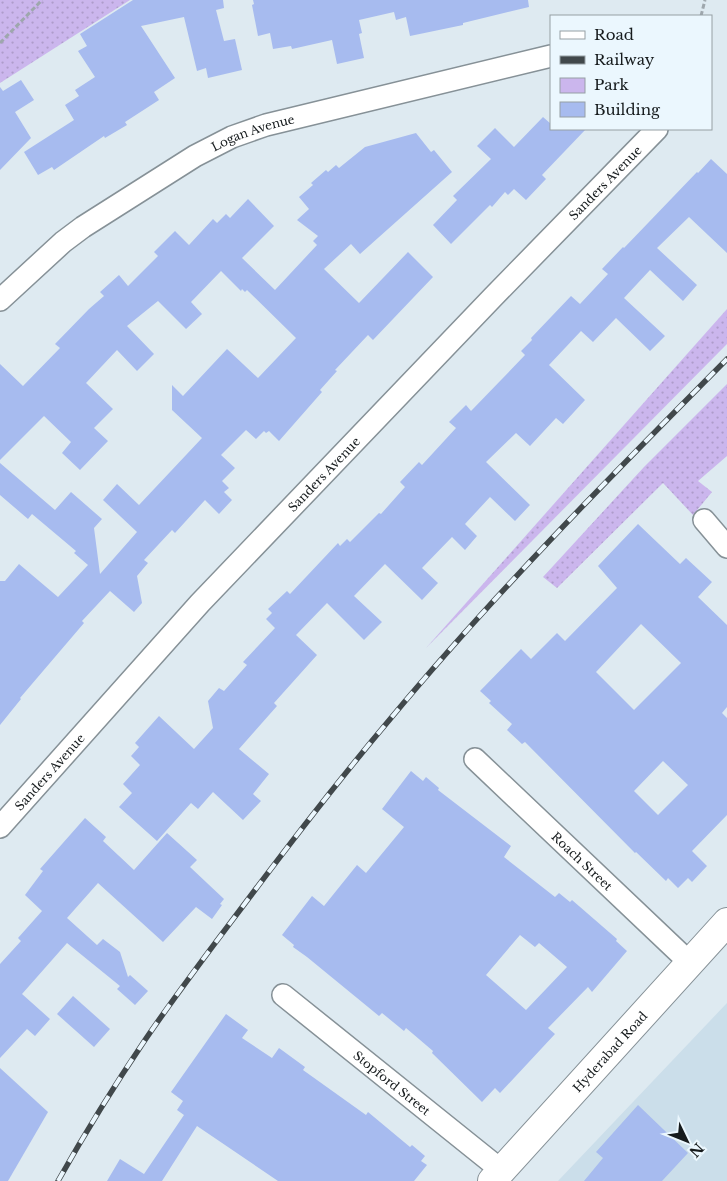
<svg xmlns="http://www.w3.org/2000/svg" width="727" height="1181" font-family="'Libre Baskerville',serif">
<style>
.built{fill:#cbdeea}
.green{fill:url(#green-dots)}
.building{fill:#a7bbef;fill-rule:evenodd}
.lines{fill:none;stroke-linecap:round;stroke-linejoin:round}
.street-casing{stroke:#869197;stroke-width:24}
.primary-casing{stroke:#869197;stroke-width:30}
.path{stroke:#9ea7ad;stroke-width:3;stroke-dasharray:5 2.5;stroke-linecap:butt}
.street{stroke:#fff;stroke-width:21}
.primary{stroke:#fff;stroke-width:28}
.rail-casing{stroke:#41484b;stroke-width:5.5}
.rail{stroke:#ebf7fe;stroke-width:4;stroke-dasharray:11;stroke-linecap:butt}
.labels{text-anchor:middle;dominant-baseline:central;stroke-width:4.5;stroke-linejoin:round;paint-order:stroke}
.street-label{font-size:12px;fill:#161b1d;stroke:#ebf7fe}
</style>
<defs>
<pattern id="green-dots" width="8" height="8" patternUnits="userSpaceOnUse" patternTransform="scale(1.25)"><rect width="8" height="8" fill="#cbb6ed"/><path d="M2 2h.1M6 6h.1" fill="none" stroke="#ae9ccb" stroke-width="1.8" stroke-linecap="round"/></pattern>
</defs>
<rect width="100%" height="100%" fill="#deeaf1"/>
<!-- built -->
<polygon class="built" points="727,1003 727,1181 558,1181"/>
<!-- green -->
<g class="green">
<polygon points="0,0 130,0 0,83"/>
<polygon points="727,309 727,344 426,648"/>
<polygon points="727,384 727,456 698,481 712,492 693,515 663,483 557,588 543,577 644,467"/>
</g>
<!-- building -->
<g class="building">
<polygon points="133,0 223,0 224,8 216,10 224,41 235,39 242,70 208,78 206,68 197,71 184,17 141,26 175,78 154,92 159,100 125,122 127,125 105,138 104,136 54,170 52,167 38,175 24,152 74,120 65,105 79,96 75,90 95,77 78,51 87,46 80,34"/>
<polygon points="253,0 528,0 529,7 463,23 463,25 410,36 406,17 396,20 394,12 359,20 362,33 359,34 364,58 337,64 332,40 292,49 291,46 273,49 270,33 258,36 252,5 254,4"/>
<polygon points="21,80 34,100 15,112 31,138 0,170 0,87 3,91"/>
<polygon points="543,117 551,124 551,129 586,129 542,175 546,179 526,200 514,189 508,195 505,192 492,207 490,205 451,244 433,225 457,200 453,196 491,159 477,146 495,128 514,147"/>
<polygon points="416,133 431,152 434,150 452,172 360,254 351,244 324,269 359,303 408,252 433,277 373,340 368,335 335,370 337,371 320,390 322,392 279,441 269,431 266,433 264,431 256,439 246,430 221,455 235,468 222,481 229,488 224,492 232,500 219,514 205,500 175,533 172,530 144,560 148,563 137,576 142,603 134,612 110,591 82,621 84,623 20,698 21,699 0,725 0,581 5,581 19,564 58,597 88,565 74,553 76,551 32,514 28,519 0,495 0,463 55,510 71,492 102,519 94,528 100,574 137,532 103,500 117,484 139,505 202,438 172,410 172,385 183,396 227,349 258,378 296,338 247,290 245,292 242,289 241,291 221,271 191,302 202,314 186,329 158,301 127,326 154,354 137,371 117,350 86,383 113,409 94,428 108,441 80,470 62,453 71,442 44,416 0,460 0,364 23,386 60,348 55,344 89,309 104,296 100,292 119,275 128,286 158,256 154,252 175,231 189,245 213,219 217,223 226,214 230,218 248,199 274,226 242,258 275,290 317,245 313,241 318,236 297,220 309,209 299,197 313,185 311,183 326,170 328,172 336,165 339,168 365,147"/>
<polygon points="711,159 727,174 727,253 689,217 657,248 697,285 683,301 650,270 624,298 665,336 650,351 616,318 593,342 581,331 549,365 585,400 563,424 556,418 530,446 516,433 486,462 530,505 515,521 490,497 465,524 477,536 465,550 452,537 422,568 438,583 422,600 385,564 354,596 382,622 364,640 327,603 296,635 317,655 274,703 277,706 239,749 269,774 253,794 261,801 243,820 213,792 198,809 191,803 157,841 119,807 132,793 123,784 140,765 131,756 139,747 135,743 159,716 194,749 213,728 208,701 219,688 224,691 247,665 243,662 275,628 266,619 272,613 268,609 287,591 290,594 338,543 340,546 347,539 350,542 379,513 381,514 405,487 400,482 419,462 422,465 456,428 449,422 466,405 471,411 502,379 525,355 521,351 532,340 531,338 571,296 580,304 608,274 602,269 623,247 624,248 697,172 698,173"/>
<path d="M 638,524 L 680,564 L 686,558 L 712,582 L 698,597 L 727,625 L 727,707 L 722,713 L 727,718 L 727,815 L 692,851 L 707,866 L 692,882 L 688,878 L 678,888 L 668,878 L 666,881 L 636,852 L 635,853 L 525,742 L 522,744 L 507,730 L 512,724 L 489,703 L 491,701 L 480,691 L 521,649 L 531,659 L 557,633 L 565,641 L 617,588 L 598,566 ZM 641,624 L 681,663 L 634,710 L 596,672 ZM 663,761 L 688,785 L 658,815 L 634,791 Z"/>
<path d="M 411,771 L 423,781 L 426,777 L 439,788 L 438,790 L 511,846 L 504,857 L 555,897 L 559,893 L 570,902 L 572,900 L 617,939 L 616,941 L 627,951 L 592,992 L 588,987 L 548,1028 L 555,1034 L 500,1093 L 495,1088 L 482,1102 L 432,1053 L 433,1051 L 406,1028 L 404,1031 L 382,1013 L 379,1016 L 307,957 L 293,947 L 294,945 L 282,935 L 312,896 L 324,906 L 357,865 L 366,873 L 404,827 L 382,809 ZM 520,935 L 535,947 L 539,943 L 567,967 L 526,1010 L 486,975 Z"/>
<polygon points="85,818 106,837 103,841 134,870 167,833 197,860 190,867 224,899 220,904 222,905 212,919 196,907 163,942 98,883 67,918 97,945 103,939 120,952 128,977 130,975 148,991 135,1005 117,989 120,986 67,943 22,994 50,1019 35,1036 27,1029 0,1058 0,964 21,941 18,938 42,911 25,895 43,871 40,869"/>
<polygon points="73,996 110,1029 94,1047 57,1014"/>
<polygon points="226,1014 248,1030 242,1038 272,1058 279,1048 305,1067 303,1070 366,1115 368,1112 410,1147 412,1145 425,1156 421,1161 427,1165 414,1181 278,1181 197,1126 162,1181 107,1181 120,1159 144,1174 184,1115 177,1110 183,1101 171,1092"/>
<polygon points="0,1068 48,1112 8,1181 0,1181"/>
<polygon points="638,1105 688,1153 662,1181 584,1181 603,1158 596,1152"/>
</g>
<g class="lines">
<!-- street casing -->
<g class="street-casing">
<g id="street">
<path id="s1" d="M 0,300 L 63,242 L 83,227 L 195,156 L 232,137 L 266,125 L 551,56"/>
<polyline points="704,520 727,547"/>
<path id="s2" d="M 475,759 L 689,962"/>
<path id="s3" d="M 0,827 L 200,603 L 493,297 L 657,129"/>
<path id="s4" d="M 283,995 L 501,1170"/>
</g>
</g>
<!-- primary casing -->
<g class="primary-casing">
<g id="primary">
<path id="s5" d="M 492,1181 L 727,922"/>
</g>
</g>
<!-- path -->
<g class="path">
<polyline points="701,16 705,0"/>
<polyline points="0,43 42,0"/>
</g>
<!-- street -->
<use href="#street" class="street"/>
<!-- primary -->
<use href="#primary" class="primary"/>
<!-- rail casing -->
<g class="rail-casing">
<path id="rail" d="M 58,1181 C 85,1133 114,1086 145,1040 C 179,990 216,942 252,894 C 297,834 343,775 391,718 C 496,592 612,475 727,359"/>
</g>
<!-- rail -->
<use href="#rail" class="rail"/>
</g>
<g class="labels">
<!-- street labels -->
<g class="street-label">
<text stroke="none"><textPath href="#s1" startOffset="306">Logan Avenue</textPath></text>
<text stroke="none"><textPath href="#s3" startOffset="884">Sanders Avenue</textPath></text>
<text stroke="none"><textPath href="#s3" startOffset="479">Sanders Avenue</textPath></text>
<text stroke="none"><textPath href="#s3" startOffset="74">Sanders Avenue</textPath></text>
<text stroke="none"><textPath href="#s2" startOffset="148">Roach Street</textPath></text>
<text stroke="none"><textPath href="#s5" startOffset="175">Hyderabad Road</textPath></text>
<text stroke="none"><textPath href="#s4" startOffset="140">Stopford Street</textPath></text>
</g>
</g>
<!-- legend -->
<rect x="550" y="15" width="162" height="115" fill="#ebf7fe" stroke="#969fa4"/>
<rect x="560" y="31" width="25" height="8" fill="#ffffff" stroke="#969fa4"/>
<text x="594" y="40" font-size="15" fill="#161b1d">Road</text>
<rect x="560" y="56" width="25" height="8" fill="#41484b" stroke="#969fa4"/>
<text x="594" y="65" font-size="15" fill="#161b1d">Railway</text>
<rect x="560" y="78" width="25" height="15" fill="#cbb6ed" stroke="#969fa4"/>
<text x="594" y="90" font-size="15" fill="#161b1d">Park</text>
<rect x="560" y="102" width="25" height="15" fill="#a7bbef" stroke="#969fa4"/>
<text x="594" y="115" font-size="15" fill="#161b1d">Building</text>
<!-- north arrow -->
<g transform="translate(687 1141) rotate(133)" stroke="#ebf7fe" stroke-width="4" paint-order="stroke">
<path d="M0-4L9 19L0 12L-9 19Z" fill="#161b1d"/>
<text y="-8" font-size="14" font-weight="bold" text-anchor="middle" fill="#161b1d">N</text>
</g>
</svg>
